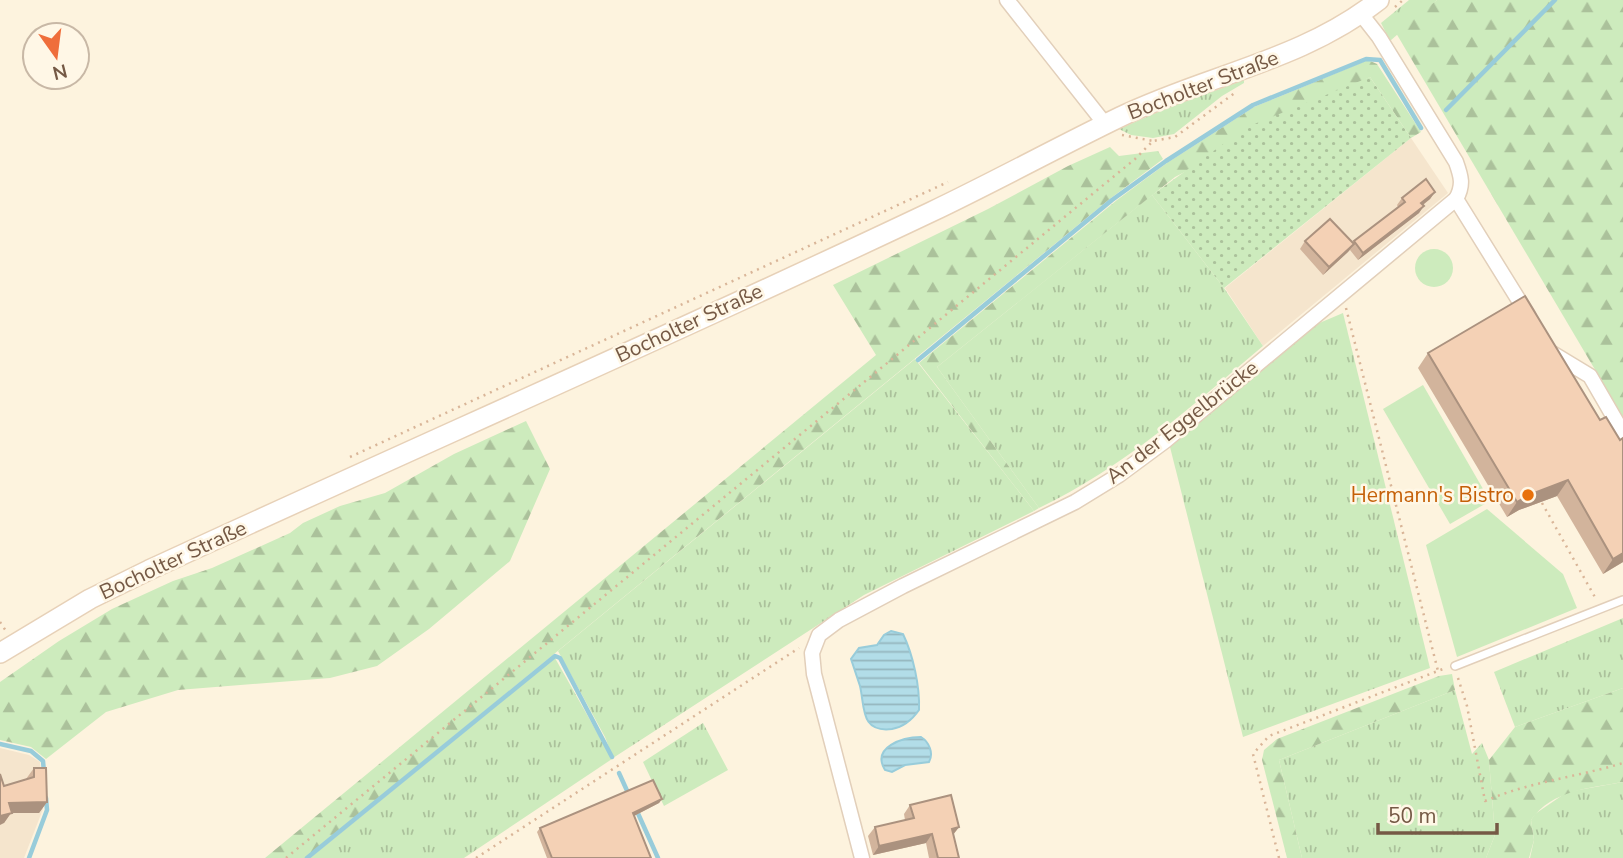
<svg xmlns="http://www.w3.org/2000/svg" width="1623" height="858" font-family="'Nunito Sans',sans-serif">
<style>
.residential{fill:#f5e5cd}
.grass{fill:url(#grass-tufts)}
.forest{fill:url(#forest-firs)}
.park{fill:#cdebbd}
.garden{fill:url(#garden-dots)}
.water{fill:url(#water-rules);stroke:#98ccda;stroke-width:2}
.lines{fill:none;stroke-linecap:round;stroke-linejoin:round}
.stream{stroke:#98ccda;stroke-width:4.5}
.service-casing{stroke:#e2cfba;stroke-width:10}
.minor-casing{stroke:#e2cfba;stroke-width:17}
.secondary-casing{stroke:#e7d1b8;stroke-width:22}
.path{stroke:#d9b598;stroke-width:2.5;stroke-dasharray:2 5;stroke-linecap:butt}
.service{stroke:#fff;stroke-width:7}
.minor{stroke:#fff;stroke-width:14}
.secondary{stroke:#fff;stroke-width:19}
.wall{fill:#d2b49c}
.shaded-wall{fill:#ab927f}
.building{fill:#f4d1b5;stroke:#ab927f;stroke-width:2}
.food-dot{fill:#e8710a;stroke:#fff7e6;stroke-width:2.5}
.labels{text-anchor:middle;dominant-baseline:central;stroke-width:5;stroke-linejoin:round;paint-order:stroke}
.street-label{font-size:21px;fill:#755945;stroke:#fff7e6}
.food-label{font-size:21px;fill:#c56008;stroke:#fff7e6;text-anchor:end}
</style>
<defs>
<pattern id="grass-tufts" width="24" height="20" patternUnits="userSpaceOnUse" patternTransform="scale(1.75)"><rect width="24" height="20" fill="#cdebbd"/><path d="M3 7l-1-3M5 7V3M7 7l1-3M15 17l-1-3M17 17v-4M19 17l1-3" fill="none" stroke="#abc19b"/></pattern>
<pattern id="forest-firs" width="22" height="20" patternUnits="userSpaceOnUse" patternTransform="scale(1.75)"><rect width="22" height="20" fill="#cdebbd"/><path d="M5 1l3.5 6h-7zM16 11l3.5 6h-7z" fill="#abc19b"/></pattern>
<pattern id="garden-dots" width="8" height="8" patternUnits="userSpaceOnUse" patternTransform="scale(1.75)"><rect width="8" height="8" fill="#cdebbd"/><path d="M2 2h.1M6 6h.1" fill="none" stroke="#abc19b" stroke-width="1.8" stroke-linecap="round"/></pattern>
<pattern id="water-rules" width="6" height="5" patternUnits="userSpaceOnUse" patternTransform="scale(1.75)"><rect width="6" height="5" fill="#b2dde8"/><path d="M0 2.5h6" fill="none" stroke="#95b6be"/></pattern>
</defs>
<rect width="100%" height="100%" fill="#fdf3de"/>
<!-- residential -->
<g class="residential">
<polygon points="1411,138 1448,193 1263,346 1225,288"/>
<polygon points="0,748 29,755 40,762 43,809 24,858 0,858"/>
</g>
<!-- grass -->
<g class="grass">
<polygon points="1409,0 1437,0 1390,41 1381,23"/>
<polygon points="1244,80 1244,83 1222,96 1174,134 1153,138 1131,135 1119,129 1165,109"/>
<path d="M 1152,195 L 1224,288 L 1263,346 C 1192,406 1123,468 1039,508 L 937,367 Z"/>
<polygon points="1343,313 1430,668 1243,737 1170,447 1317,324"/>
<polygon points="915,359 1034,511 864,595 613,758 605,737 558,651"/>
<polygon points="1623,618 1623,688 1515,727 1494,672"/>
<polygon points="555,658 612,759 464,858 310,858"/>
<polygon points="1455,690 1472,754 1482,743 1489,760 1495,835 1486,858 1302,858 1279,760"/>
<polygon points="703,723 728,770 664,806 643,762"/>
<polygon points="1623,782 1623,858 1530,858 1534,840 1531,820 1535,814 1567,792"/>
</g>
<!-- forest -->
<g class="forest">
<polygon points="1437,0 1623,0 1623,417 1396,33"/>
<polygon points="1368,60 1377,64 1421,132 1411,138 1370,77 1175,177 937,367 1039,508 1034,511 919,363 1117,200 1167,163 1254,107"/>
<polygon points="1110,147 1119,156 1158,151 1163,159 1111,198 305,858 265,858 876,355 833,285 988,209 1068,166"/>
<polygon points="526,421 550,469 510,561 429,629 377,666 330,678 178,690 106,712 46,759 31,747 0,740 0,682 59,641 112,609 173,581 212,568 290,533 303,523 340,506 385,493 454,454"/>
<polygon points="1452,674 1455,690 1279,760 1302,858 1287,858 1262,760 1264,750 1277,739 1439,676"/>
<path d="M 1623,688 L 1623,782 C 1590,788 1552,790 1531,820 L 1534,840 L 1529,858 L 1486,858 L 1495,835 L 1489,760 L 1515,727 Z"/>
</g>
<!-- park -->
<g class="park">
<circle cx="1434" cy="268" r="19"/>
<polygon points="1423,385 1490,501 1450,524 1383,409"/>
<polygon points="1487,509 1563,574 1577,608 1457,657 1426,545"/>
</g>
<!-- garden -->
<polygon class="garden" points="1370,77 1411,138 1224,288 1152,195 1247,127"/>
<!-- water -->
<g class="water">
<path d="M 891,631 L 903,634 C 913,655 920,686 919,710 C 912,720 904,727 892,729 C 860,733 865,707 860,686 C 857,677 854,668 851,659 L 859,648 L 877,645 L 884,635 Z"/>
<path d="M 921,737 C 929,742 934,753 929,762 L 905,765 L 892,772 L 885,770 C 871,747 903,737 921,737 Z"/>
</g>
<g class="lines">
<!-- stream -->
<g class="stream">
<polyline points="1446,110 1555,0"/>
<polyline points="918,360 1112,200 1166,161 1253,105 1366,59 1380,60 1421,128"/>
<polyline points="0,744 31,751 43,761 44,772"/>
<polyline points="619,773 629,795"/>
<polyline points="636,809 658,858"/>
<polyline points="29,858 47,810 46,798"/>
<polyline points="307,858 555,656 560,658 612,757"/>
</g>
<!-- service casing -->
<g class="service-casing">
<polyline id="service" points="1455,666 1623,600"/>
</g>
<!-- minor casing -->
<g class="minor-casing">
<g id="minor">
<polyline points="1007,0 1105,124"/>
<polyline points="1456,199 1528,315"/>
<polyline points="1552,353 1590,376 1623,433"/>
<path d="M 862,858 L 814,674 L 812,653 L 819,635 L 839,620 L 903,586 L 1075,502 L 1119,475 L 1165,441 L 1456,199 C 1464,185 1461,176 1456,162 L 1379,37 L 1361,14"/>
</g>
</g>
<!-- secondary casing -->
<g class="secondary-casing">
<path id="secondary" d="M 0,653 L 90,599 L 149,570 C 409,450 672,335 931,212 C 994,182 1056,148 1120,117 C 1206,75 1302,61 1379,0"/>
</g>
<!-- path -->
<g class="path">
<polyline points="1395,7 1403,0"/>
<polyline points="1122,135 1153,141"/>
<polyline points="1346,308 1438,671"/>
<polyline points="350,457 948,182"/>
<polyline points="1542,503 1596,599"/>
<polyline points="0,622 6,631"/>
<path d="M 1458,678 L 1467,706 L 1485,801 C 1529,782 1577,777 1623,763"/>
<polyline points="286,858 1135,159 1153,141 1175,137 1236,92"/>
<polyline points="476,858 799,648"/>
<polyline points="1279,858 1253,754 1269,736 1443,669"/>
</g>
<!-- service -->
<use href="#service" class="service"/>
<!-- minor -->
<use href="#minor" class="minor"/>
<!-- secondary -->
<use href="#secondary" class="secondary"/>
</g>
<!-- wall -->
<g class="wall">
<polygon points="1435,192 1430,199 1423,205 1419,213 1358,260 1350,250 1323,275 1300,249 1305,241 1352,243 1398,207 1397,205 1402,198"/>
<polygon points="1428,353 1600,420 1620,440 1623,438 1623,562 1603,574 1557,496 1519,510 1507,517 1418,368"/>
<polygon points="34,768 47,802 39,813 11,813 4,823 4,786 26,779"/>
<polygon points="662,799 659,803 634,816 651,858 547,858 537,832 540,828"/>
<polygon points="910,805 959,827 953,835 959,858 929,858 926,843 873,855 868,836 875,827 905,820 904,814"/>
</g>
<!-- shaded-wall -->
<g class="shaded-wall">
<polygon points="1435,192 1430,199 1416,210 1421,203"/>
<polygon points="1424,206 1419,213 1358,260 1363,253"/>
<polygon points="1354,244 1348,252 1323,275 1329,267"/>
<polygon points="1568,480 1557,496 1519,510 1507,517 1517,502 1529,495"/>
<polygon points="1623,553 1623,562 1603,574 1613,559"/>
<polygon points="662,799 659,803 630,818 633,813"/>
<polygon points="47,802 39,813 11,813 4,823 0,825 0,816 9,803"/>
<polygon points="959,827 952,836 952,829"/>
<polygon points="932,834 926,843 873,855 879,846"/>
</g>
<!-- building -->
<g class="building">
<polygon points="1426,179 1435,192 1421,203 1424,206 1363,253 1354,241 1405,202 1402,198"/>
<polygon points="1330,219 1354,244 1329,267 1305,241"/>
<polygon points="1525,296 1600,420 1606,417 1620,440 1623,438 1623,553 1613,559 1568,480 1529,495 1517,502 1428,353"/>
<polygon points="34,768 46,768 47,802 9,803 12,813 0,816 0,774 4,786 34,777"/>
<polygon points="653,780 662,799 633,813 651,858 552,858 540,828"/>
<polygon points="951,795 959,827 952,829 959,858 938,858 932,834 879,846 875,827 914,818 910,805"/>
</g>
<!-- markers -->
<circle class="food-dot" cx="1528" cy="495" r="7"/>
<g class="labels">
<!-- street labels -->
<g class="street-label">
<text transform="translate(1203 85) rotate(-21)">Bocholter Straße</text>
<text transform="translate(689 323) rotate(-25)">Bocholter Straße</text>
<text transform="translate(1182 422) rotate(-38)">An der Eggelbrücke</text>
<text transform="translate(173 560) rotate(-25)">Bocholter Straße</text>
</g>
<!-- food labels -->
<g class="food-label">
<text x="1514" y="495">Hermann's Bistro</text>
</g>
</g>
<!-- north arrow -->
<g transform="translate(56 56) rotate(166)"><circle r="33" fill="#fff7e6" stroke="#c8b8a6" stroke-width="2"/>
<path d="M0-5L12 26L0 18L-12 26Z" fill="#ef6e3b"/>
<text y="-10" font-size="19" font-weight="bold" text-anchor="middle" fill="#755945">N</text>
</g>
<!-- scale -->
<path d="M1378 823v10h119v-10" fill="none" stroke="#755945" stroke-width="3.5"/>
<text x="1388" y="823" font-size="21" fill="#755945" stroke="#fff7e6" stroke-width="5" paint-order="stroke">50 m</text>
</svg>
